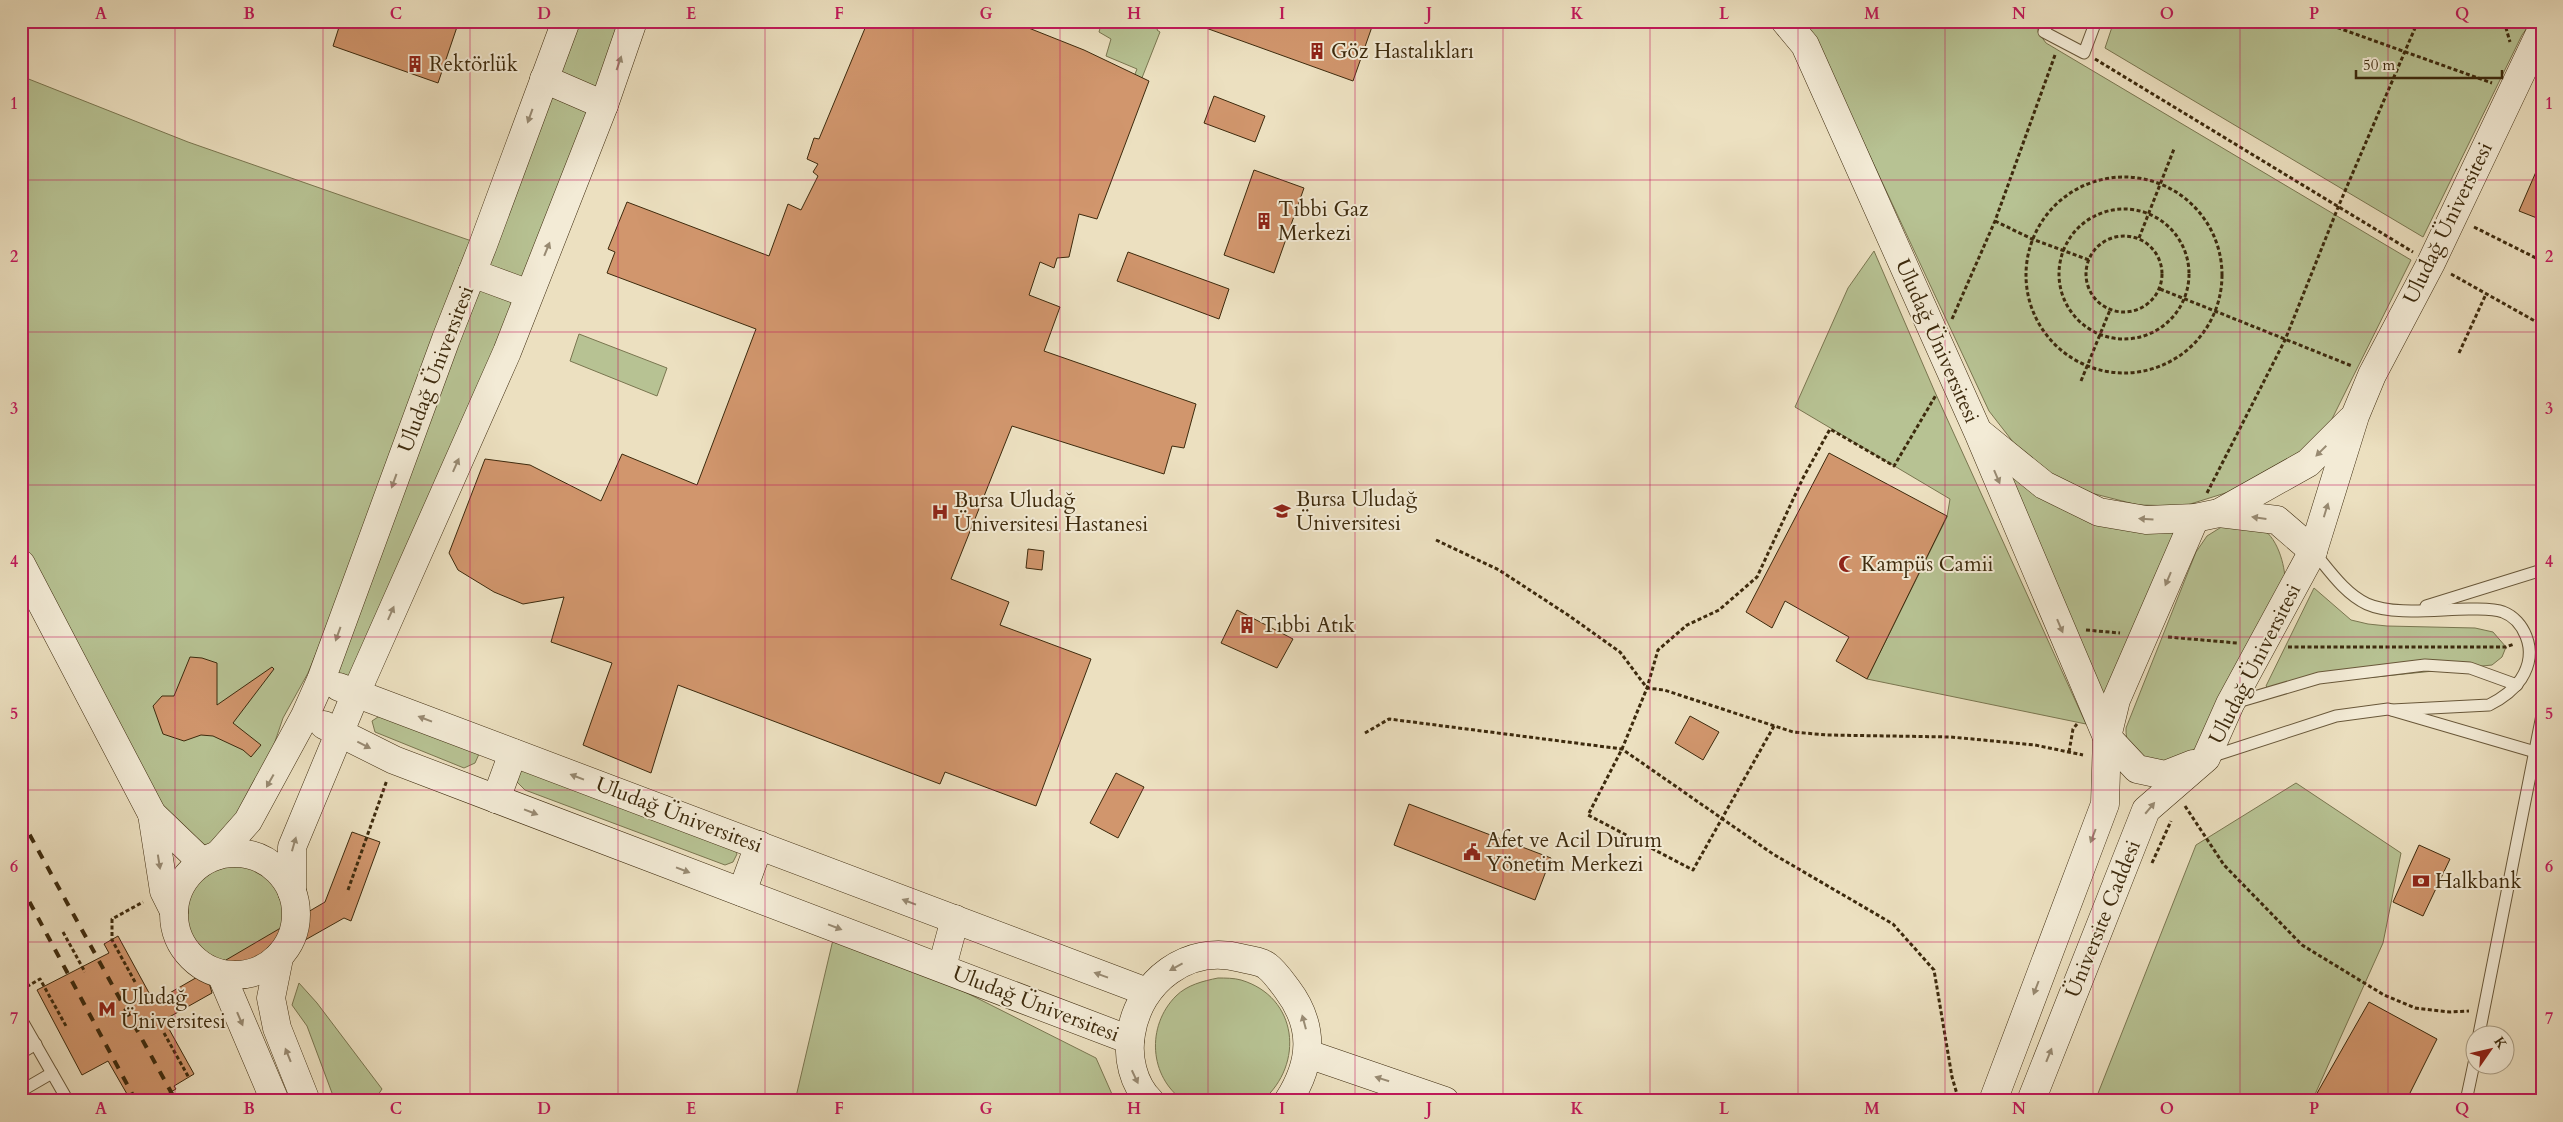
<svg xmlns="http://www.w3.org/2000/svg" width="2563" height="1122" font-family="Cardo,serif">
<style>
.green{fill:#b7c293;stroke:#7a7650}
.building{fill:#d1966d;stroke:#3d2a0d}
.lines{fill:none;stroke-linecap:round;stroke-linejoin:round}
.lane-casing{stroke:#69583a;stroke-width:13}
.secondary-casing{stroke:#3d2a0d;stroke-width:29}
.path{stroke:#3d2a0d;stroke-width:3;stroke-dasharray:4 2.5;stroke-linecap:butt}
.lane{stroke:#f3ebd6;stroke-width:11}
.secondary{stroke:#f3ebd6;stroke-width:28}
.rail{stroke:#3d2a0d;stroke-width:4;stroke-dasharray:9 9;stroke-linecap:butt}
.oneway{fill:#988a72}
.grid{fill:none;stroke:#c2185b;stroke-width:1;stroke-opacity:0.55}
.labels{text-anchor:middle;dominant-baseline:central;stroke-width:4;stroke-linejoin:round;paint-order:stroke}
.poi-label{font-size:21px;fill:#3d2a0d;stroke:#f3ebd6;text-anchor:start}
.street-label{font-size:21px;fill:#3d2a0d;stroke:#f3ebd6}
.neatline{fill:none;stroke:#c2185b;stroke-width:2}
.grid-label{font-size:16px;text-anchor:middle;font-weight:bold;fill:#c2185b}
</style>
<rect width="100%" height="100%" fill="#ece0c0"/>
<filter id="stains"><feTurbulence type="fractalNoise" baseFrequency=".004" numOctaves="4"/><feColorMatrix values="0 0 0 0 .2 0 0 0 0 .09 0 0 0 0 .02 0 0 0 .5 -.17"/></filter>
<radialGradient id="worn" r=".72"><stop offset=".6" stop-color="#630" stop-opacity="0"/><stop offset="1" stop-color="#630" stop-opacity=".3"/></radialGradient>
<!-- green -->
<g class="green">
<polygon points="566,21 633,21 356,693 332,673 441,350 308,673 283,718 248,821 218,855 182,844 21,564 21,76 188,142 483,245"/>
<polygon points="1102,21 1158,21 1160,22 1157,30 1160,32 1092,205 1084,204 1137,69 1106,56 1111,39 1099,32"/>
<polygon points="1802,21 2038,21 2038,32 2046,43 2411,260 2327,429 2285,464 2235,490 2184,506 2138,505 2091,493 2049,476 2017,447 1989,411 1813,34"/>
<polygon points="2114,21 2532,21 2522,35 2423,237 2105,48"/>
<polygon points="1874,251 1934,390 2086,724 1867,679 1947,517 1950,499 1795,407 1848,288"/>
<polygon points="579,334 667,368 657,396 570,361"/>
<polygon points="1978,432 2099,512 2195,518 2107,737"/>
<path d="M 2223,526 C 2233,526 2245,524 2255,526 C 2275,530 2284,561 2285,578 L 2206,758 L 2165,775 C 2145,762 2125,755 2126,728 L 2196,552 L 2207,536 Z"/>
<polygon points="2314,588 2351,620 2368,624 2387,626 2475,628 2493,632 2506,647 2502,657 2492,665 2268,688 2266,686"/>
<polygon points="381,715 479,754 475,763 464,768 375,732 372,721"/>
<polygon points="527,765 734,848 737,854 733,862 725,865 525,790 516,781 515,774"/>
<polygon points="2296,783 2401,853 2383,943 2312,1101 2095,1101 2196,845"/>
<circle cx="234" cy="913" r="50"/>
<polygon points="836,927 1096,1058 1115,1101 795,1101"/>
<path d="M 1218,978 C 1225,978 1234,978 1241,980 C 1298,997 1305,1064 1262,1101 L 1184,1101 C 1149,1077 1146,1026 1176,996 C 1187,985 1203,981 1218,978 Z"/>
<polygon points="299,983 317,1003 382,1089 374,1101 335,1101 307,1026 292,1005"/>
</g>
<!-- building -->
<g class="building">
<polygon points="341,21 459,21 438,83 333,46"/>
<polygon points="868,21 1011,21 1084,50 1149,81 1097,219 1079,214 1069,257 1057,258 1054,268 1040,262 1029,295 1060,307 1044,351 1196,404 1184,448 1172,446 1164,474 1012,426 951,579 1009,602 1000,625 1091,659 1036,806 945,772 940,784 678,685 651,773 583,745 612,663 551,642 564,597 523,604 494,592 458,570 449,553 485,459 530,465 601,501 622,454 697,485 756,329 607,273 615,252 608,249 627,202 769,256 788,204 801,210 818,176 813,172 818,164 807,159 814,138 819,139"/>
<polygon points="1192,21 1374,21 1353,81 1192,23"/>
<polygon points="1214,96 1265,116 1255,142 1204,123"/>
<polygon points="2542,158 2542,220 2519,211"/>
<polygon points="1254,170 1304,188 1274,273 1224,255"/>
<polygon points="1128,252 1229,289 1219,319 1117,281"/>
<polygon points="1829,453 1947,516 1867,679 1836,661 1849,637 1785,601 1772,628 1746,612"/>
<polygon points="1028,549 1044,551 1042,570 1026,568"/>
<polygon points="1237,610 1293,639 1277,668 1221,643"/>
<polygon points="190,657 202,658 217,663 217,705 272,667 274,669 233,723 261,745 251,757 243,750 213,736 201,735 184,741 163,734 153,706 162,696 174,696"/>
<polygon points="1690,716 1719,732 1703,760 1675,743"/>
<polygon points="1116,773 1144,787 1118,838 1090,823"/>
<polygon points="1409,804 1551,858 1535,900 1394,845"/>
<polygon points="352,832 380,842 351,921 344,918 291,948 283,943 274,943 267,948 262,965 240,978 235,967 226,960 325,902"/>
<polygon points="2419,845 2450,859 2423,916 2393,902"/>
<polygon points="118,936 154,1002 206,972 212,993 164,1020 194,1074 174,1086 176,1089 155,1101 131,1101 108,1061 82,1075 37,990 109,953 104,944"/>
<polygon points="2369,1002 2437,1039 2406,1101 2327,1101 2316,1095"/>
</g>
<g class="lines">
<!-- lane casing -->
<g class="lane-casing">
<g id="lane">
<polyline points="2048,21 2044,32 2084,53 2096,21"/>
<path d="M 2313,551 C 2329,570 2345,594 2367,604 C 2394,616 2439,609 2469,609 C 2479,609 2494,608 2503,612 C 2514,616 2522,626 2526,636 C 2532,651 2530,665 2521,679 C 2513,691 2501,699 2489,705 L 2392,710"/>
<polyline points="2426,606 2542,570"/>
<polyline points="2234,703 2319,678 2425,665 2470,668 2517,685"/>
<polyline points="2210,757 2336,716 2388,709 2542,754"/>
<polyline points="21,1019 68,1101"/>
<polyline points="2479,1034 2542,715"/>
<polyline points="21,1053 36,1044"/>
<polyline points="21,1091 52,1073"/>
<polyline points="2466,1101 2476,1054"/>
</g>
</g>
<!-- secondary casing -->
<g class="secondary-casing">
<g id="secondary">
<polyline points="1785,21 1805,45 1978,432 2107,737 2137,769 2165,775 2193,764"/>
<polyline points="544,79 604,105"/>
<polyline points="472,273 529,294"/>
<polyline points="1981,434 2044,485 2099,512 2146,520 2195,518 2219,513 2308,463 2351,420"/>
<polyline points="2219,513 2277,520 2313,551"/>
<polyline points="21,564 152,814 202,862"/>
<polyline points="339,687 1147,992"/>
<polyline points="324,725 394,760 1130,1040"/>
<polyline points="496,799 513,753"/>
<polyline points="152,814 164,891 174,911"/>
<circle cx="235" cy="914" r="61"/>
<polyline points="218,855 248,821 305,716 321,680 446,339 483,245 566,21"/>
<polyline points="292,892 292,847 356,693 507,352 604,105 633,21"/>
<polyline points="742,892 759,845"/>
<polyline points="279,958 271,998 277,1028 306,1101"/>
<polyline points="942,967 955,919"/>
<polyline points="221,974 275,1101"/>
<polyline points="1308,1054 1445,1101"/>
<path d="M 1150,1101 C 1133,1084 1127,1057 1131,1034 C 1139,981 1188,944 1241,958 C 1249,960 1261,961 1267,966 C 1274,971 1281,981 1287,989 C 1315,1026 1313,1062 1288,1101"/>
<polyline points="1993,1101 2105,804 2107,737 2116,700 2195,518"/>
<polyline points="2031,1101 2146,810 2206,758 2230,704 2313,551 2355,416 2372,375 2431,263 2542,29"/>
</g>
</g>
<!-- path -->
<g class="path">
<polyline points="2319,21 2492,83"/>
<polyline points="2504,21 2510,42"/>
<polyline points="2095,59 2413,252"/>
<circle cx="2124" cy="275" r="98"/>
<circle cx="2124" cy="274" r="65"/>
<polyline points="1995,221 2032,239 2089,260"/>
<polyline points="2474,227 2542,261"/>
<circle cx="2124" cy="274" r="38"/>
<polyline points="2139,238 2174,149"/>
<polyline points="2451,274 2542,325"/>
<polyline points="2160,289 2352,366"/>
<polyline points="1952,319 1995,221 2055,55"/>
<polyline points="2459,353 2486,294"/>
<polyline points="2081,381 2110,310"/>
<polyline points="2207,493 2285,340 2339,205 2418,21"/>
<polyline points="1436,540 1499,570 1568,615 1620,652 1647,688 1664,690 1793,732 1827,735 1951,737 2035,745 2083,755"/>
<polyline points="2086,630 2120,633"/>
<polyline points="2168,637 2237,643"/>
<polyline points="2288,647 2506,647 2514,644"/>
<polyline points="1774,726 1693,870 1588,815 1622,749 1647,688 1658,650 1687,625 1719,610 1757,577 1803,478 1830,429 1894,466 1936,395"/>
<polyline points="1365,733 1389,719 1622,749 1773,854 1893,924 1934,970 1952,1077 1959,1101"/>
<polyline points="2069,752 2073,729 2077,724"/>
<polyline points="2185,806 2224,865 2302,945 2384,995 2415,1008 2450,1012 2469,1011"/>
<polyline points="2152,863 2171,821"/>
<polyline points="348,890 387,780"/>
<polyline points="63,932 85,972"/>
<polyline points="135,982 112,940 112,919 143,902"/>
<polyline points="21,990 40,979 66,1026"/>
<polyline points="164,1033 189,1078"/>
<polyline points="151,1097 153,1101"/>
</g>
<!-- lane -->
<use href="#lane" class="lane"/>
<!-- secondary -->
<use href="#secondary" class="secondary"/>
<!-- rail -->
<g class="rail">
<polyline points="21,819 176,1101"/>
<polyline points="21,886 136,1101"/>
</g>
</g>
<!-- one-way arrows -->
<defs><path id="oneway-solid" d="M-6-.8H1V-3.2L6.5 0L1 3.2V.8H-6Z" transform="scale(1.25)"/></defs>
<g class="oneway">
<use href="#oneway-solid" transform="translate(619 63) rotate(-71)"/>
<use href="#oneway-solid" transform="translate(530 116) rotate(110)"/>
<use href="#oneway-solid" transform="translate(547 249) rotate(-68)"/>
<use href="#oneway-solid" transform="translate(2321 451) rotate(135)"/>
<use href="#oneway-solid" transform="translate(456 465) rotate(-66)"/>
<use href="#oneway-solid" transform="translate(1997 477) rotate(67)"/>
<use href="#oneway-solid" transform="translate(394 481) rotate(110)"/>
<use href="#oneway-solid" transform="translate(2326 510) rotate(-73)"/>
<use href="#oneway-solid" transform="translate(2259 518) rotate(-172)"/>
<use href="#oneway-solid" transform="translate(2146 519) rotate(-176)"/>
<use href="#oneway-solid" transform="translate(2168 579) rotate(113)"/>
<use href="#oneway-solid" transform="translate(391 613) rotate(-66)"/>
<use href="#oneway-solid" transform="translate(2060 626) rotate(67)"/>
<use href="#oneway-solid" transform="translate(338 634) rotate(110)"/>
<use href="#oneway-solid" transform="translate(425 719) rotate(-159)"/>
<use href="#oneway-solid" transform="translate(364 745) rotate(27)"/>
<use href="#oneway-solid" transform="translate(577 777) rotate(-159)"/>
<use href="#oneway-solid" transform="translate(270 781) rotate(119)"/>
<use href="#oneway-solid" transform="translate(2150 808) rotate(-50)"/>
<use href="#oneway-solid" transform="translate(531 812) rotate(21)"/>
<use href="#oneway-solid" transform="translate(2093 836) rotate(111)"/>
<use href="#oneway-solid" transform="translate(294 844) rotate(-74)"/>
<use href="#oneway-solid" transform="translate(159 862) rotate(81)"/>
<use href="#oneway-solid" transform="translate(683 870) rotate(21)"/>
<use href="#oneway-solid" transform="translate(909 902) rotate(-159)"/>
<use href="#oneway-solid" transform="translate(835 927) rotate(21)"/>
<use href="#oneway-solid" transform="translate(1176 967) rotate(151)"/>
<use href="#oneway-solid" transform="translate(1101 975) rotate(-160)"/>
<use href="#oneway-solid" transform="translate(2036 988) rotate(111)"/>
<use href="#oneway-solid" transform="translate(240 1019) rotate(67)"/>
<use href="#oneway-solid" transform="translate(1304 1022) rotate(-105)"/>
<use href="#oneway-solid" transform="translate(288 1055) rotate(-112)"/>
<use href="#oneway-solid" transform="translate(2049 1055) rotate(-68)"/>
<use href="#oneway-solid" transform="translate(1135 1077) rotate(65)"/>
<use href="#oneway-solid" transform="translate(1382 1079) rotate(-162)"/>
</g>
<!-- grid -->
<path class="grid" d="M 175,21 L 175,1101M 323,21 L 323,1101M 470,21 L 470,1101M 618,21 L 618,1101M 765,21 L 765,1101M 913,21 L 913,1101M 1060,21 L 1060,1101M 1208,21 L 1208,1101M 1355,21 L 1355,1101M 1503,21 L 1503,1101M 1650,21 L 1650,1101M 1798,21 L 1798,1101M 1945,21 L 1945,1101M 2093,21 L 2093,1101M 2240,21 L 2240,1101M 2388,21 L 2388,1101M 21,180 L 2542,180M 21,332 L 2542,332M 21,485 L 2542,485M 21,637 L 2542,637M 21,790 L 2542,790M 21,942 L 2542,942"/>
<!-- icons -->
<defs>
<g id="building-bare" transform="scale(1.35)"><path d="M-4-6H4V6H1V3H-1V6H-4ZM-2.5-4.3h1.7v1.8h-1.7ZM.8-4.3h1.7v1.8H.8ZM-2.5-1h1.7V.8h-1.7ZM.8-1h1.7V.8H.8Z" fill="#8f2418" stroke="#f3ebd6" stroke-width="2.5" paint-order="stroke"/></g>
<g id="university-bare" transform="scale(1.35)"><path d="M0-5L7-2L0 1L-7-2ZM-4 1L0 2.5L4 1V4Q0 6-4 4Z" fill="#8f2418" stroke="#f3ebd6" stroke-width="2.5" paint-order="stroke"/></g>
<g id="hospital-bare" transform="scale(1.35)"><path d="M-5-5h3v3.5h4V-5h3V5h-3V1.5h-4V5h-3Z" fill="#8f2418" stroke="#f3ebd6" stroke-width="2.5" paint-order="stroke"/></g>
<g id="mosque-bare" transform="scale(1.35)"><path d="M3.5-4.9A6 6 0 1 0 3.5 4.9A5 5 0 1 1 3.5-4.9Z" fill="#8f2418" stroke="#f3ebd6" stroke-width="2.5" paint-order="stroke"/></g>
<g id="civic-bare" transform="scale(1.35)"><path d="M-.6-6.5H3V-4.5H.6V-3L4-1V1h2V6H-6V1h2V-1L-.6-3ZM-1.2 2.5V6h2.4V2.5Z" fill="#8f2418" stroke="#f3ebd6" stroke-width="2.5" paint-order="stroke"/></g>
<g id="bank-bare" transform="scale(1.35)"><path d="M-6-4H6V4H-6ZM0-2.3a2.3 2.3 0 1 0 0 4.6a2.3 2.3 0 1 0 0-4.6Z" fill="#8f2418" stroke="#f3ebd6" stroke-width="2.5" paint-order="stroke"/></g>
<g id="metro-bare" transform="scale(1.35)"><path d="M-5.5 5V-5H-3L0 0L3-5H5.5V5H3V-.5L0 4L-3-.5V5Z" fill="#8f2418" stroke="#f3ebd6" stroke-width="2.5" paint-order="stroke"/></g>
</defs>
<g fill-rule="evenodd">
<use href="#building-bare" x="1317" y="51"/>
<use href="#building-bare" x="415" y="64"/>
<use href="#building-bare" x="1264" y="221"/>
<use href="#university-bare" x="1282" y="511"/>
<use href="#hospital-bare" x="940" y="512"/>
<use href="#mosque-bare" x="1847" y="564"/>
<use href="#building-bare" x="1247" y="625"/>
<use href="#civic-bare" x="1472" y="852"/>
<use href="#bank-bare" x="2421" y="881"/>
<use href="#metro-bare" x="107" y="1009"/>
</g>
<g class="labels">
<!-- poi labels -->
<g class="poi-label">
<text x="1331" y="51">Göz Hastalıkları</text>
<text x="429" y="64">Rektörlük</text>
<text x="1278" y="209">Tıbbi Gaz<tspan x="1278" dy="24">Merkezi</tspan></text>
<text x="1296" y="499">Bursa Uludağ<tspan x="1296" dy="24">Üniversitesi</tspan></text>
<text x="954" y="500">Bursa Uludağ<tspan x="954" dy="24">Üniversitesi Hastanesi</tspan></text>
<text x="1861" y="564">Kampüs Camii</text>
<text x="1261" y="625">Tıbbi Atık</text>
<text x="1486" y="840">Afet ve Acil Durum<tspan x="1486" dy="24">Yönetim Merkezi</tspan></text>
<text x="2435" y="881">Halkbank</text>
<text x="121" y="997">Uludağ<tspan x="121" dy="24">Üniversitesi</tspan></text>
</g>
<!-- street labels -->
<g class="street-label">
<text transform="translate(2448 223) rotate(-64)">Uludağ Üniversitesi</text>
<text transform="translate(1937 341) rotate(66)">Uludağ Üniversitesi</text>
<text transform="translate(436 369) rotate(-69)">Uludağ Üniversitesi</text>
<text transform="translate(2255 664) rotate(-63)">Uludağ Üniversitesi</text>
<text transform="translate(679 815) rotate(21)">Uludağ Üniversitesi</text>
<text transform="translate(2103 919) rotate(-68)">Üniversite Caddesi</text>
<text transform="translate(1036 1004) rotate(21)">Uludağ Üniversitesi</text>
</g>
</g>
<!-- margin -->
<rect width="2563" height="1122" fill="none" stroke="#ece0c0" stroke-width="55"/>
<!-- north arrow -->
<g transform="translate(2490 1050) rotate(56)"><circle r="24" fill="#f3ebd6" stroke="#aa9e86"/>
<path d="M0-4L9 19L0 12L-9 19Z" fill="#8f2418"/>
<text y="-8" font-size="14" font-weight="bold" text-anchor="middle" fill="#3d2a0d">K</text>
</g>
<!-- scale -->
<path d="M2356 70v8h146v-8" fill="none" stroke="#3d2a0d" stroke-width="2.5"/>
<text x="2363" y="70" font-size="15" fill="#3d2a0d" stroke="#f3ebd6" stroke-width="4" paint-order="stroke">50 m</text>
<rect x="28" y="28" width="2508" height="1066" class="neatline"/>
<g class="grid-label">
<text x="101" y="19">A</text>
<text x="249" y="19">B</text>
<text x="396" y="19">C</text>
<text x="544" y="19">D</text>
<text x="691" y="19">E</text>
<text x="839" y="19">F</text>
<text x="986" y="19">G</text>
<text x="1134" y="19">H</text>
<text x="1282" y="19">I</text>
<text x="1429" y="19">J</text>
<text x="1577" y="19">K</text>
<text x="1724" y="19">L</text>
<text x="1872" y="19">M</text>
<text x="2019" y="19">N</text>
<text x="2167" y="19">O</text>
<text x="2314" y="19">P</text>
<text x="2462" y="19">Q</text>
<text x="14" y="109">1</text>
<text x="2549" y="109">1</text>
<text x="14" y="262">2</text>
<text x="2549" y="262">2</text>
<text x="14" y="414">3</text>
<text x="2549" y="414">3</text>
<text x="14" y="567">4</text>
<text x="2549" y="567">4</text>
<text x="14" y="719">5</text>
<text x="2549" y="719">5</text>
<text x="14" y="872">6</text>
<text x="2549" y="872">6</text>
<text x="14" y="1024">7</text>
<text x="2549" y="1024">7</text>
<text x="101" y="1114">A</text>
<text x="249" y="1114">B</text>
<text x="396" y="1114">C</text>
<text x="544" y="1114">D</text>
<text x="691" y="1114">E</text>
<text x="839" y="1114">F</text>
<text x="986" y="1114">G</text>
<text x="1134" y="1114">H</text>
<text x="1282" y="1114">I</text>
<text x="1429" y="1114">J</text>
<text x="1577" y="1114">K</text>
<text x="1724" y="1114">L</text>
<text x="1872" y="1114">M</text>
<text x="2019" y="1114">N</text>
<text x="2167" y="1114">O</text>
<text x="2314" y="1114">P</text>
<text x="2462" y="1114">Q</text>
</g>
<rect width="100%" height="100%" filter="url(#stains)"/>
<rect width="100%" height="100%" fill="url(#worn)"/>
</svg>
